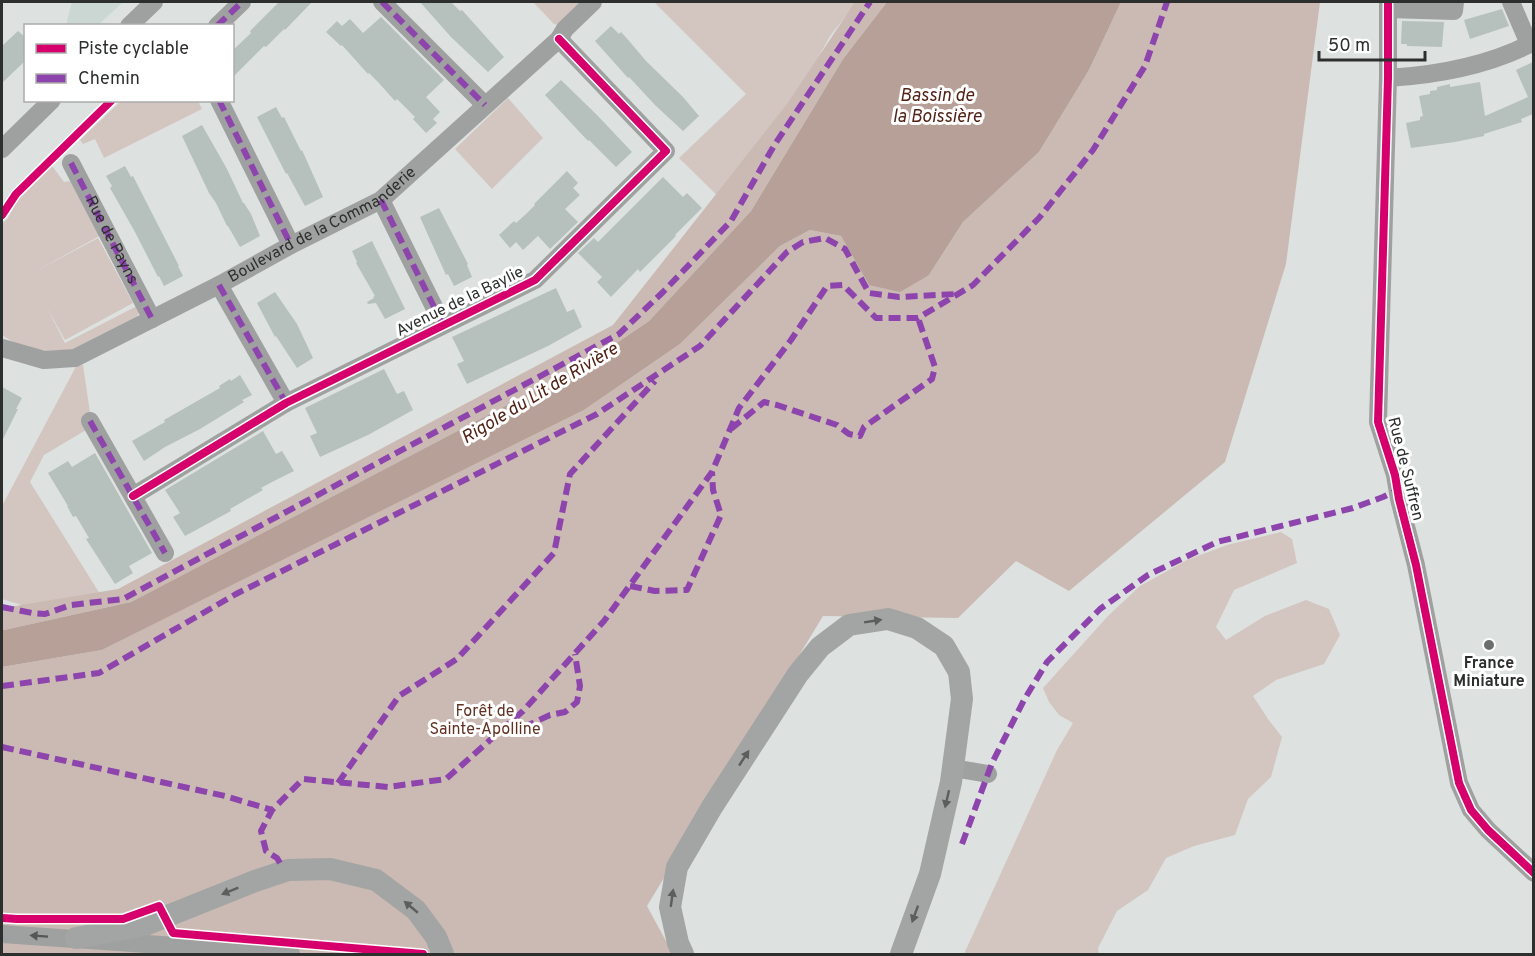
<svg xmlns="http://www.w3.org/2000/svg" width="1535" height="956" font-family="Overpass,sans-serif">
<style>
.built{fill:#cbd7d3}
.green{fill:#d3c5c0}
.forest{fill:#cbbab3}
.water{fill:#b6a098}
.building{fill:#b6c0bd}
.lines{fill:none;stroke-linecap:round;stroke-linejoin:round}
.minor{stroke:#9fa1a0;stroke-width:18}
.major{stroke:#a2a5a4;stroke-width:22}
.quiet{stroke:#8e44ad;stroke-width:6;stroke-dasharray:12 6;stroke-linecap:butt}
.cycleway-casing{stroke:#fff;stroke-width:11}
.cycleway{stroke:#d6006c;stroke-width:8}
.oneway{fill:#5b5e5d}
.oneway2{fill:#545756}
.poi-dot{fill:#6a6e6c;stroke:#fff;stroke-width:2}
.labels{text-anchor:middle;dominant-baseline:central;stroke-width:6;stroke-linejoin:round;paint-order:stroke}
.street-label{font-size:16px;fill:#2c2f2e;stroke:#fff}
.poi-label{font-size:16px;font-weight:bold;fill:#2c2f2e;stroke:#fff}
.park-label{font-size:16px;fill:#623122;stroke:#fff}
.water-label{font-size:18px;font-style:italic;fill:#502113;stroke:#fff}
</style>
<rect width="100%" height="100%" fill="#dde2e0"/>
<!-- built -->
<polygon class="built" points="72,2 123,2 98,25 66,25"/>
<!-- green -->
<g class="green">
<polygon points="533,2 587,2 561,26 554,24"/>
<polygon points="654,2 857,2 830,36 733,211 679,158 746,94"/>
<polygon points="508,98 543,138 492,189 455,149"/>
<polygon points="121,101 198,101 202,109 104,158 95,139 83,144 80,140"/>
<polygon points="52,166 64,182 71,181 103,234 29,275 98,238 133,303 65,340 46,306 65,343 137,306 140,311 134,322 87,346 70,350 47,351 33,349 13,342 2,335 2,224 8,218 19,197"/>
<polygon points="83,365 90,413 86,430 44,455 30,482 100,594 28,607 2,599 2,506 72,374 76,366"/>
<polygon points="1281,532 1292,539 1297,563 1234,590 1216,627 1226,640 1265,616 1306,600 1329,609 1340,635 1324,664 1276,680 1253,696 1268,719 1282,737 1271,777 1248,799 1235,835 1194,846 1166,858 1148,890 1117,911 1098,948 1099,954 964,954 1057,750 1073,723 1059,715 1049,702 1043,688 1108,616 1140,586 1187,560 1227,545"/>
</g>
<!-- forest -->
<g class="forest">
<polygon points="855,2 887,2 843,59 751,211 649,321 589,362 131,602 4,630 2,630 2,606 9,607 118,589 613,325 787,104"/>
<polygon points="1121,2 1320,2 1286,264 1225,462 1069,591 1016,561 958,618 823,616 647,906 673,954 2,954 2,667 102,650 584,410 680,344 780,246 810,230 841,236 869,285 929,275 963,222 1039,152 1089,70"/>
</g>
<!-- water -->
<polygon class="water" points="887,2 1121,2 1089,70 1039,152 963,222 929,275 900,292 869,285 841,236 810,230 780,246 680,344 584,410 102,650 2,667 2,630 4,630 131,602 589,362 649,321 751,211 843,59"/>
<!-- building -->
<g class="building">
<polygon points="279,2 312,2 285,30 284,29 266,47 264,46 232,78 232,51 251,33 250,31"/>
<polygon points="420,2 451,2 460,11 462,10 504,57 488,72 451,37"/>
<polygon points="1502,9 1509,26 1470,39 1464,20"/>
<polygon points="381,17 444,80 426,97 440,112 433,119 437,123 426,133 413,119 415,117 397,99 395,101 378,82 369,73 368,74 342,45 341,46 326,32 337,21 342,26 350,19 363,33"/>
<polygon points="1402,21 1444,22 1442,47 1407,46 1407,44 1401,44"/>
<polygon points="611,26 619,34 621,32 630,42 646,61 683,97 699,116 683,131 655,105 629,77 628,78 595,41"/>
<polygon points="18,31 26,38 26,60 2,83 2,46"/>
<polygon points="1533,62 1533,114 1521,119 1522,122 1484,134 1484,136 1455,142 1411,148 1406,123 1420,120 1420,117 1423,116 1419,96 1430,94 1430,91 1437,90 1437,87 1450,84 1450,87 1480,82 1485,116 1528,97 1516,70"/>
<polygon points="561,80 597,115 632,152 616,167 589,140 588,141 545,95"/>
<polygon points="276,107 282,118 284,117 301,151 302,150 323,197 305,206 287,173 286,174 257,117"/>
<polygon points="202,125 227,169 243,203 244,203 251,214 260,236 240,247 228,226 227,226 216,203 209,193 182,136"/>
<polygon points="125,166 131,177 133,176 179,266 178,266 183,276 164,286 159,276 158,277 135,232 110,188 112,186 106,176"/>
<polygon points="567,171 578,183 573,188 580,195 565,209 578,222 550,249 538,236 523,250 516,242 510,248 499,235 514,221 516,223 526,214 535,205 534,204"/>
<polygon points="663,177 683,197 687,193 702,208 675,235 676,236 640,272 638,269 611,297 597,282 602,277 578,253 594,238 598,242"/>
<polygon points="439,208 468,264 467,265 472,277 454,286 448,274 446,275 420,217"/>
<polygon points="372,241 405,309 385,319 376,303 368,304 367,302 374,298 373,297 375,296 356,263 357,262 352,251"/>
<polygon points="556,288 567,312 574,309 582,327 548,346 467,384 457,364 464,361 452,337"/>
<polygon points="275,292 297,324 313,358 297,368 276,336 275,337 257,303"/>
<polygon points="384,369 397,394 404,391 413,410 368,435 320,457 310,436 317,433 305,408"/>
<polygon points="240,375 252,395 242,400 244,402 200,429 165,447 144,461 132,441 165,422 164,420 220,388 219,386 230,379 231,381"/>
<polygon points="2,387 22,398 16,409 18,409 2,441"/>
<polygon points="263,431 276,454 282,451 294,471 272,482 261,488 263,490 230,509 231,511 185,536 173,517 180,513 165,490"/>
<polygon points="95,453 152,553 129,566 133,573 115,584 86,539 89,538 76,516 73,517 67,506 68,506 48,473 68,461 72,467"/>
</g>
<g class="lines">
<!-- minor -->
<g class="minor">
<polyline points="382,2 485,105"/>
<polyline points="1388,2 1388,78 1378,422 1395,475 1399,499 1416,565 1459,783 1471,810 1488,830 1534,873"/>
<polyline points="1511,2 1529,44"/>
<polyline points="1388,9 1454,11 1455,2"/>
<polyline points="129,26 154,2"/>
<polyline points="217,26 242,2"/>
<path d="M 1388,78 C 1437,75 1490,65 1534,42"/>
<polyline points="219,100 291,245"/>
<polyline points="2,149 52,100"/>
<path id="s1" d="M 71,163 L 152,319"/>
<polyline points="381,200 443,325"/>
<polyline points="219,285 286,403"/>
<path id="s2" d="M 2,348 L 44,360 L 75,358 L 219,285 L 291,245 L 381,200 L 559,39 L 565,29 L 593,2"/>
<polyline points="90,421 165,553"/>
<polyline points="133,496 286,403 535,280 666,151 559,39"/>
<polyline points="953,768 988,774"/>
<polyline points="2,934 291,954"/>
</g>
<!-- major -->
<g class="major">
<polyline points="76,938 145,925 255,881 288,870 330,869 376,880 416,910 436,937 443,954"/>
<polyline points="683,954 678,943 670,907 677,867 712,807 798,674 820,647 849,625 888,619 917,628 944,646 959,672 962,699 951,782 930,874 901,954"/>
</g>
<!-- quiet -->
<g class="quiet">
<polyline points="382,2 485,105"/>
<polyline points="217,26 242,2"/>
<polyline points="219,100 291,245"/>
<polyline points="71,163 152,319"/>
<polyline points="381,200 443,325"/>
<polyline points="219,285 286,403"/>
<polyline points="90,421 165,553"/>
<polyline points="731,429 764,402 777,405 837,425 849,434 860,436 864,427 932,379 935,367 918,318"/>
<polyline points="630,586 655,591 687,590 721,515 713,490 712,472"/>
<polyline points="2,607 32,613 45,614 71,605 123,599 619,334 663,292 731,221 775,144 870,2"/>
<polyline points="2,686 99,673 236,594 597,414 700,346 787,252 803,242 825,238 845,249 869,293 899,297 956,294"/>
<polyline points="505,728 524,727 550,715 565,712 577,702 580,686 575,654"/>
<polyline points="2,747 225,796 272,810"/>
<polyline points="338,783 399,696 457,659 554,553 570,474 655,381"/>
<polyline points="962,844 992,763 1024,700 1047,662 1100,609 1148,575 1217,542 1353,508 1383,497 1398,490"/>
<polyline points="280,863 277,858 266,851 261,831 272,810 303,779 388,787 446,779 523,711 604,621 712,472 739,408 791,340 827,286 843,285 876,318 918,318 973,285 1039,218 1093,150 1145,66 1167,2"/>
</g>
<!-- cycleway casing -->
<g class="cycleway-casing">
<g id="cycleway">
<polyline points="1388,2 1388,78 1378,422 1395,475 1399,499 1416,565 1459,783 1471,810 1488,830 1534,873"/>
<polyline points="2,215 16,194 112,100"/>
<polyline points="133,496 286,403 535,280 666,151 559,39"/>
<polyline points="2,918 17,919 123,919 159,906 173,933 423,954"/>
</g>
</g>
<!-- cycleway -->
<use href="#cycleway" class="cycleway"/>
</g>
<!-- one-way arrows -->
<defs><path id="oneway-solid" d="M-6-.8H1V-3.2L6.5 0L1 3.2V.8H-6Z" transform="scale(1.5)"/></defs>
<g class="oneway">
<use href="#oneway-solid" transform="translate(873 621) rotate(-9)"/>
<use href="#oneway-solid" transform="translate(744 758) rotate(-57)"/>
<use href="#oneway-solid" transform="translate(947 799) rotate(103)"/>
<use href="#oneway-solid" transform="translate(230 891) rotate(158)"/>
<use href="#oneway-solid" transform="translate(672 898) rotate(-82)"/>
<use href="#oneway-solid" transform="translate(411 907) rotate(-140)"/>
<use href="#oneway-solid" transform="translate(915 914) rotate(110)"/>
</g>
<use class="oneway2" href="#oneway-solid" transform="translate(39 936) rotate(-176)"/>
<!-- markers -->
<circle class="poi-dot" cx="1489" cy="645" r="6"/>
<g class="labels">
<!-- street labels -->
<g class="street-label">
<text stroke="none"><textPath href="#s2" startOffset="356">Boulevard de la Commanderie</textPath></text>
<text stroke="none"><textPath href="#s1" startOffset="87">Rue de Payns</textPath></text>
<text transform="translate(460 302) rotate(-26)">Avenue de la Baylie</text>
<text transform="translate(1405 469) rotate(76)">Rue de Suffren</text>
</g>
<!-- poi labels -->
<g class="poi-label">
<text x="1489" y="664">France<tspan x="1489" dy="18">Miniature</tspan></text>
</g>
<!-- park labels -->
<g class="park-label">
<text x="485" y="712">Forêt de<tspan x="485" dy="18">Sainte-Apolline</tspan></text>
</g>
<!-- water labels -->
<g class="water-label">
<text x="937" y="96">Bassin de<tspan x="937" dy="21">la Boissière</tspan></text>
<text transform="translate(540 394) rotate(-31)">Rigole du Lit de Rivière</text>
</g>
</g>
<!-- border -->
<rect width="1535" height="956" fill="none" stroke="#2c2f2e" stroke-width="6"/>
<!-- legend -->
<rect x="24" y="24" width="210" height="78" fill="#ffffff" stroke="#abacab" stroke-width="1.5"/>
<rect x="36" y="44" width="30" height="9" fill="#d6006c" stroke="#abacab" stroke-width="1.5"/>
<text x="78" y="54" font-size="18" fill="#2c2f2e">Piste cyclable</text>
<rect x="36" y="74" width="30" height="9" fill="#8e44ad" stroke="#abacab" stroke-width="1.5"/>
<text x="78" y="84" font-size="18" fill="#2c2f2e">Chemin</text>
<!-- scale -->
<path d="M1319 51v9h106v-9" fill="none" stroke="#2c2f2e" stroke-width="3"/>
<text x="1328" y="51" font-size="18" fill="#2c2f2e" stroke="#ffffff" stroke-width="4.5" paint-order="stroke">50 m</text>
</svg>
